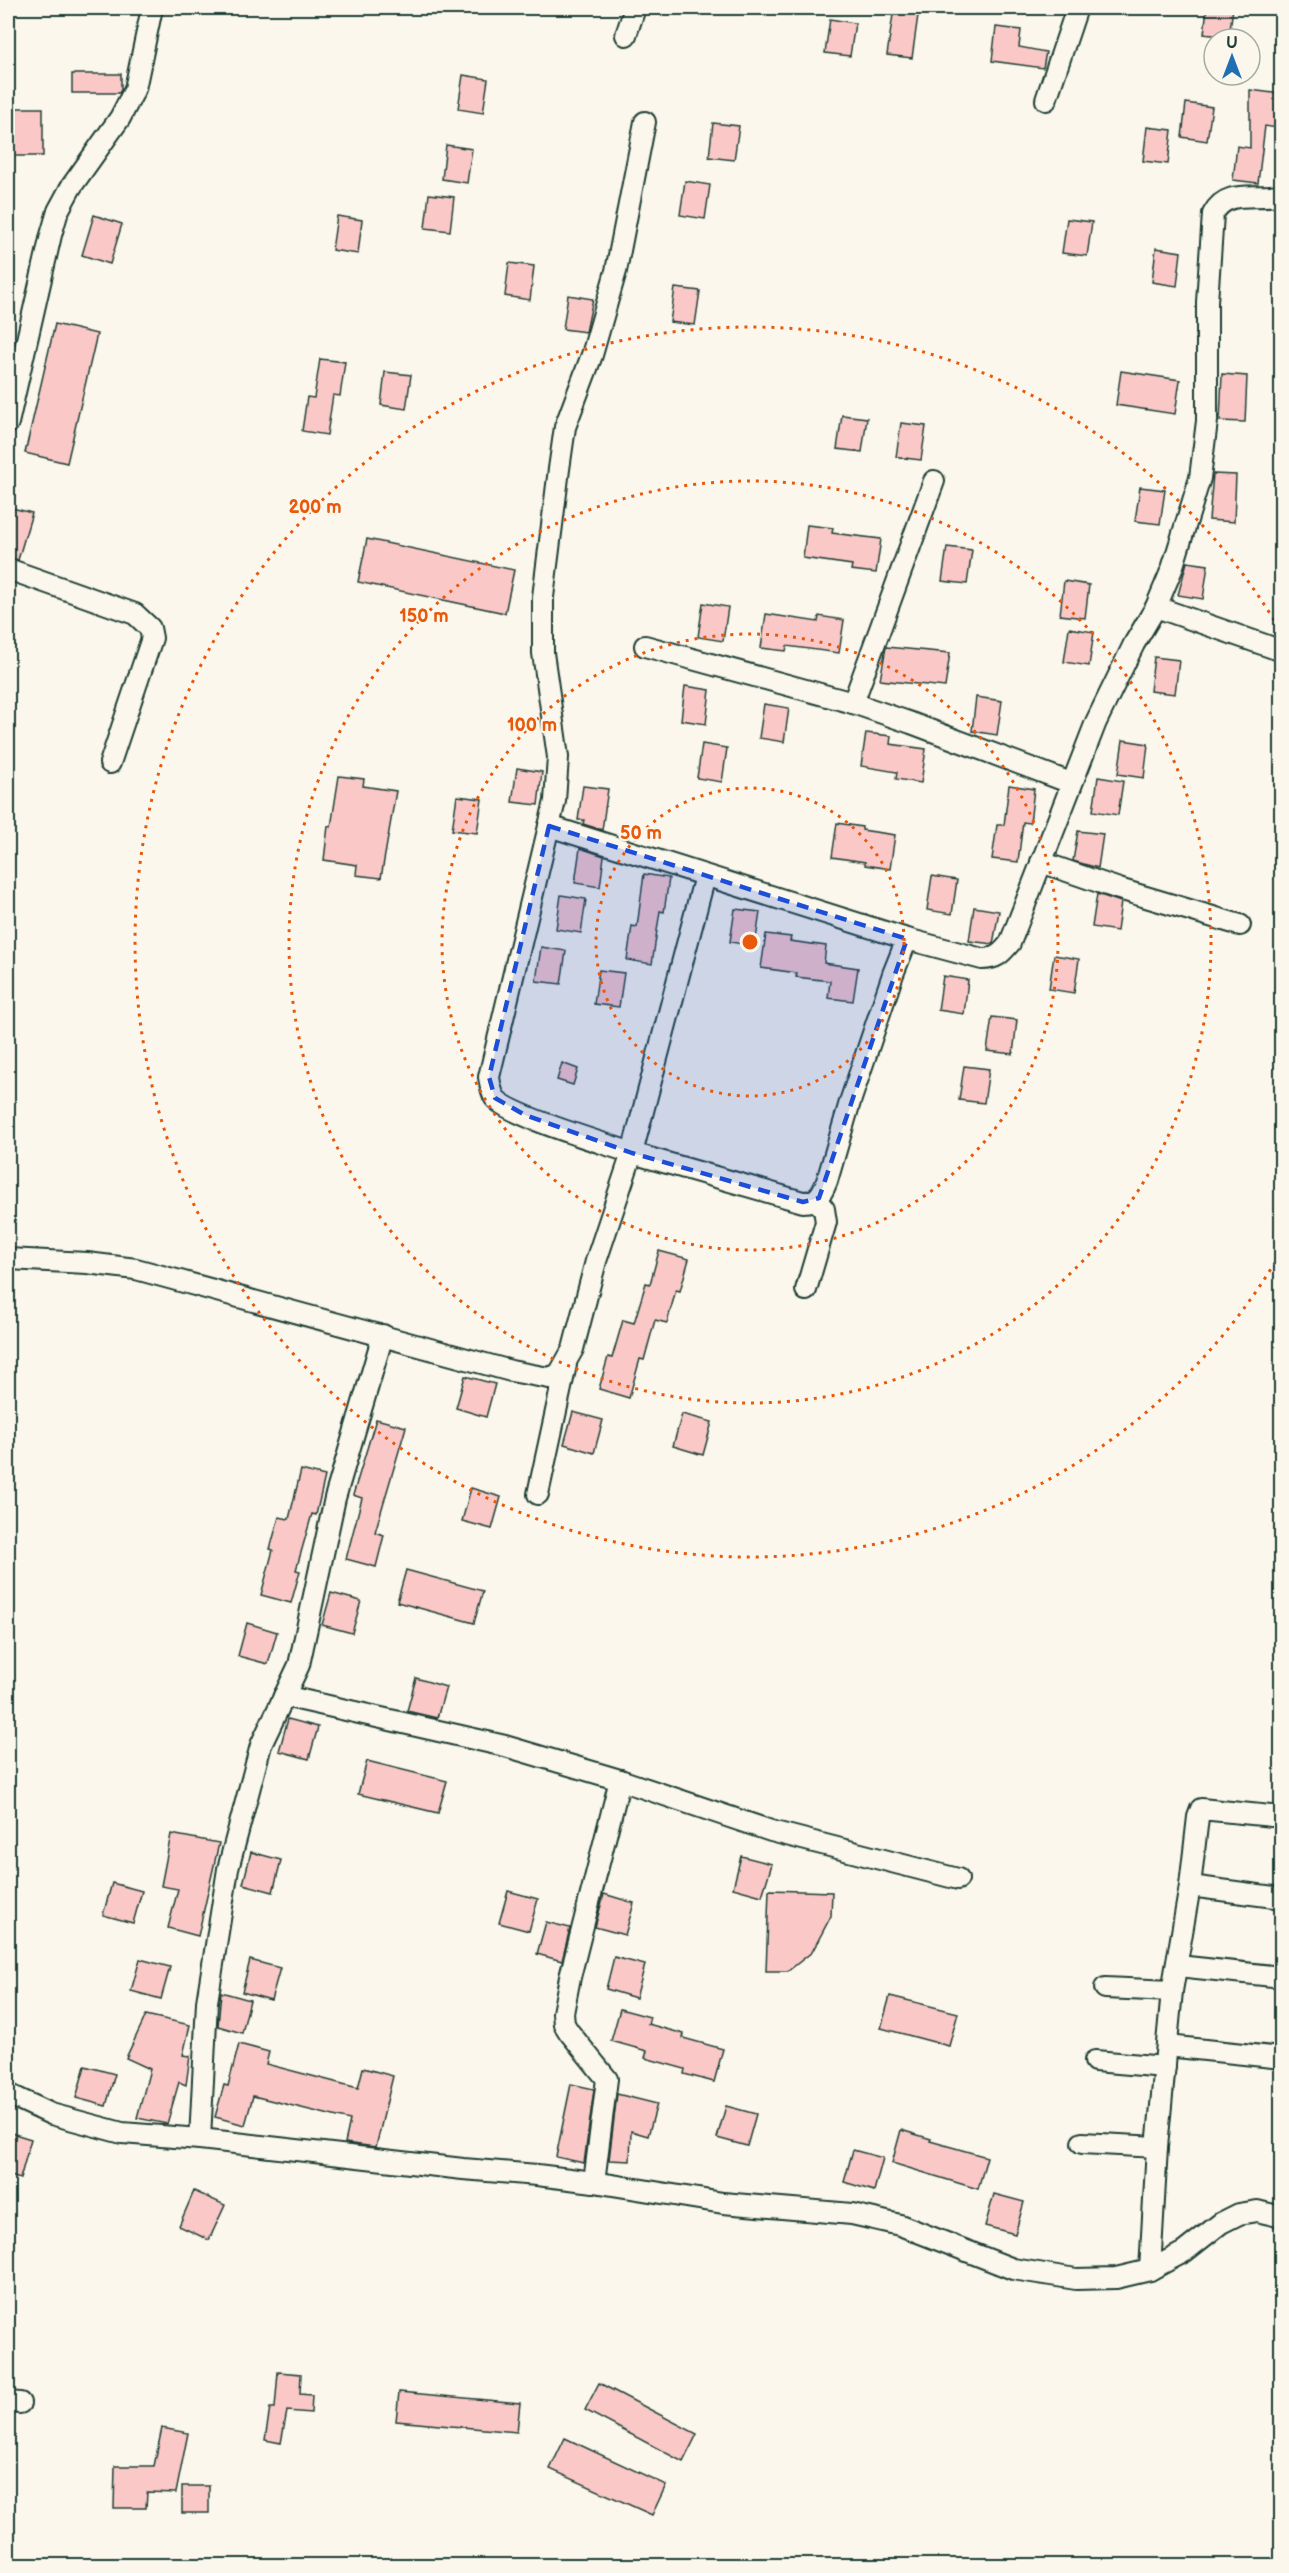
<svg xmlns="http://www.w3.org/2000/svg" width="1289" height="2573" font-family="'Balsamiq Sans',sans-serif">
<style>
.building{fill:#fac9c7;stroke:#1f3d34;stroke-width:1.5}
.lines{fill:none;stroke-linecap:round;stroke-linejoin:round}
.minor-casing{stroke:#1f3d34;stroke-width:24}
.minor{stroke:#fbf7ec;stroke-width:20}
.marked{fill:#1d4ed8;fill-opacity:0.2;stroke:#1d4ed8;stroke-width:4.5;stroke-dasharray:12 8;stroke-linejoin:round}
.ring{fill:none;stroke:#e8590c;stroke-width:3;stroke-dasharray:3 6}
.centre{fill:#e8590c;stroke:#fbf7ec;stroke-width:3}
.ring-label{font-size:18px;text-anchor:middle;font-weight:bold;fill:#e8590c;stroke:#fbf7ec;stroke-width:4.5;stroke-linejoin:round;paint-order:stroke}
</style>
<rect width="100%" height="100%" fill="#fbf7ec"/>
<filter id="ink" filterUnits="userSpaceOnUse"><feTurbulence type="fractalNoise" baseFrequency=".0167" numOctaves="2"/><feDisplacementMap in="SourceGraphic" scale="12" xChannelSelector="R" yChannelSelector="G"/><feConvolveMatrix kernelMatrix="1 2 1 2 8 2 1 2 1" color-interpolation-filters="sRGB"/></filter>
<g filter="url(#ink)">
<!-- building -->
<g class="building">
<polygon points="894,8 919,8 912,58 887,55"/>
<polygon points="1207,8 1233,8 1229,37 1204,34"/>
<polygon points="830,19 855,23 850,56 825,53"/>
<polygon points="996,27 1021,30 1019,47 1046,52 1043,68 992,61"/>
<polygon points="72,74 121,74 121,90 119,93 72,93"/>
<polygon points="463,75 488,79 483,113 458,109"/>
<polygon points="1250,90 1281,94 1277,128 1265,126 1258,183 1233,180 1237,146 1250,148"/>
<polygon points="1186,103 1212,107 1207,141 1182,137"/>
<polygon points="8,108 43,108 43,156 12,156 12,135 8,134"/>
<polygon points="713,123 739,126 734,160 709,157"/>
<polygon points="1147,127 1172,130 1168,164 1143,161"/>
<polygon points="446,145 472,149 467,183 442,179"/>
<polygon points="685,181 710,185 705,219 680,215"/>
<polygon points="429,194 454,197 450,231 425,228"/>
<polygon points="94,215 122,224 110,264 82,255"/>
<polygon points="337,216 362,220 358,254 332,250"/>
<polygon points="1067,219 1092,222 1087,256 1062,253"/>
<polygon points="1156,248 1181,252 1177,286 1152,282"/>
<polygon points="509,263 534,266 530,300 505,296"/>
<polygon points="675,288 700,291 695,325 670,322"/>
<polygon points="568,295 593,299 586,332 563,329"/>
<polygon points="55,324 97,334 67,463 25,453"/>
<polygon points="320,359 345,362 340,396 333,395 327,435 302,431 307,397 314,398"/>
<polygon points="1121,371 1180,380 1175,414 1116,405"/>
<polygon points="385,372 411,375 406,409 381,405"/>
<polygon points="1222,374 1247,376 1245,422 1220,421"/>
<polygon points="842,415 867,418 862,452 837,449"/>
<polygon points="901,423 926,426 921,460 896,457"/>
<polygon points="1213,474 1236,475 1234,522 1209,520"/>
<polygon points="1140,487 1165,490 1160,524 1135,521"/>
<polygon points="8,507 32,513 18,560 8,557"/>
<polygon points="807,525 833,528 832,533 881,539 876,573 851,570 852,565 803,558"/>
<polygon points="367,539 514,570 505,613 358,582"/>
<polygon points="947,547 972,550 967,584 942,581"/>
<polygon points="1187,562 1208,565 1203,599 1178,595"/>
<polygon points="1064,581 1089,585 1085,618 1060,615"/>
<polygon points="703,603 728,607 723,641 698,637"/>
<polygon points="766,614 818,622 819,616 844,620 839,653 787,646 786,651 761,648"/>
<polygon points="1069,628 1094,632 1089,666 1064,662"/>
<polygon points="886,647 950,653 945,687 880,680"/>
<polygon points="1154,657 1179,660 1175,694 1150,691"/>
<polygon points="685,686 710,690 706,724 681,720"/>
<polygon points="976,697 1002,701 997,735 972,731"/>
<polygon points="764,704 789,708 784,742 759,738"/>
<polygon points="866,733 891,736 890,744 926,749 921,783 896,779 897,772 861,766"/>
<polygon points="1123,740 1148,744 1144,778 1118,774"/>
<polygon points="702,744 727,748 722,782 697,778"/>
<polygon points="517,768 542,772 538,805 512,802"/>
<polygon points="339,776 364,779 363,786 396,791 381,878 356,875 357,865 324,860 328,826 331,827"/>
<polygon points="1098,777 1123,781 1118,815 1093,811"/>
<polygon points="1009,785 1034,789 1030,823 1023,822 1018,862 992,859 997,825 1004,825"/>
<polygon points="583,786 608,789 602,830 583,824 584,820 578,820"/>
<polygon points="457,796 482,799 477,833 452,830"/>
<polygon points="837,823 862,827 862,830 895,835 890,869 865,865 865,862 832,857"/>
<polygon points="1078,831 1103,834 1098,868 1073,861"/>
<polygon points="580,848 604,856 600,887 575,883"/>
<polygon points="644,874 669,878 664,912 660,911 652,964 627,960 632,926 637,927"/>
<polygon points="932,876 957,880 952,914 927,910"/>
<polygon points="1097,894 1121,902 1117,931 1092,927"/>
<polygon points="561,895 586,899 581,933 556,929"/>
<polygon points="974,907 999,911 993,944 969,941"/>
<polygon points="735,909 760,912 755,946 730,942"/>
<polygon points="766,934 791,937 790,941 826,946 824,963 858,968 853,1001 828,998 830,981 796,977 797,973 761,968"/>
<polygon points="541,947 566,951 561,984 536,981"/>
<polygon points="1054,955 1079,959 1074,993 1049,989"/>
<polygon points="599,970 624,973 619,1007 594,1004"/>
<polygon points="943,976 968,980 964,1014 938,1010"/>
<polygon points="992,1017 1017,1020 1013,1054 987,1051"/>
<polygon points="562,1063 578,1069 573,1085 557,1080"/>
<polygon points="964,1066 989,1069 984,1103 959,1100"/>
<polygon points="659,1251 689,1259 680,1291 676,1290 667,1323 655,1320 644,1360 640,1359 629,1398 599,1389 608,1357 612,1358 623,1320 634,1323 646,1283 650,1284"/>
<polygon points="465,1376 495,1384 486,1417 456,1408"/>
<polygon points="573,1412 603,1420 594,1453 564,1444"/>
<polygon points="682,1414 712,1422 703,1455 673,1446"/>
<polygon points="376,1419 406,1427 375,1532 384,1535 376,1567 346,1559 362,1498 353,1495"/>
<polygon points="301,1470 325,1476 316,1515 312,1514 296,1570 300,1571 291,1603 261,1595 273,1550 270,1549 279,1517 289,1519"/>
<polygon points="471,1488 501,1497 492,1529 462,1521"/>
<polygon points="406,1570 483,1591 474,1623 397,1602"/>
<polygon points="331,1593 361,1601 352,1633 322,1625"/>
<polygon points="247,1623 277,1632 268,1664 238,1656"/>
<polygon points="416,1678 446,1687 437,1718 407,1711"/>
<polygon points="288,1719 318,1727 309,1759 279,1751"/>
<polygon points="367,1761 447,1781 438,1813 358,1794"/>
<polygon points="171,1834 219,1843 198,1936 168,1928 178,1889 161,1886"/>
<polygon points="251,1852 281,1860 273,1892 243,1884"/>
<polygon points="741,1856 772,1864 762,1896 733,1888"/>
<polygon points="112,1883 142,1891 133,1923 103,1915"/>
<polygon points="769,1890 832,1892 831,1916 812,1952 788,1971 766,1971"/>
<polygon points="508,1891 538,1899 529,1931 499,1923"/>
<polygon points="604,1894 634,1903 625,1935 595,1927"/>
<polygon points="546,1922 570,1928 562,1961 537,1954"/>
<polygon points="614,1957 645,1965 636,1998 606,1989"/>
<polygon points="140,1959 170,1967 161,1999 131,1991"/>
<polygon points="250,1960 280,1968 271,2000 242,1992"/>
<polygon points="221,1992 250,2000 242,2033 218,2026"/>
<polygon points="890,1996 958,2013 949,2046 881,2028"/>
<polygon points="620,2009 650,2017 648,2024 684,2034 683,2038 723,2049 714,2082 684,2074 685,2069 645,2058 647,2051 611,2041"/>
<polygon points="146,2015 190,2025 183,2055 190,2056 186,2085 179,2082 167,2124 137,2118 150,2069 126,2058"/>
<polygon points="239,2044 269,2052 266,2064 358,2088 363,2068 393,2076 376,2147 345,2143 350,2120 253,2096 245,2125 215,2117 224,2085 228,2086"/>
<polygon points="85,2066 115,2074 106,2106 76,2098"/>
<polygon points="571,2084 594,2089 584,2163 556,2157"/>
<polygon points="617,2094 657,2104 648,2136 631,2131 630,2161 609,2160"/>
<polygon points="726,2106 756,2114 747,2146 717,2138"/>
<polygon points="901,2130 931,2139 930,2141 987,2157 978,2189 892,2163"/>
<polygon points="8,2132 31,2139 20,2179 8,2175"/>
<polygon points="853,2150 883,2158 874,2191 844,2182"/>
<polygon points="194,2191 225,2205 209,2240 179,2226"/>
<polygon points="994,2194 1024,2202 1015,2234 985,2226"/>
<polygon points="278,2372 301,2374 300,2394 312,2395 311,2413 287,2411 281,2443 265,2440 270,2408 275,2408"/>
<polygon points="599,2383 697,2434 683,2462 585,2410"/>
<polygon points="399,2392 520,2403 517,2432 396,2421"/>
<polygon points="162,2428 188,2433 176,2493 147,2492 146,2508 114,2508 115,2466 154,2466"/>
<polygon points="565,2438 666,2485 652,2515 550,2469"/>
<rect x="182" y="2486" width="27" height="27"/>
</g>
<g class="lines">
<!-- minor casing -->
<g class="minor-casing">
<g id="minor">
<polyline points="626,35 635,8"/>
<polyline points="1046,100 1077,8"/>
<path d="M 645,122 L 616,271 L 592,355 L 565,427 L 559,469 L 543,597 L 543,653 L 558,757 L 555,801 L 489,1077 C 490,1084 491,1092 495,1098 C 509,1116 607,1144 632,1153 L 705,876"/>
<polyline points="8,423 51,235 58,211 71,187 120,118 135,89 152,8"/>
<polyline points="8,569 135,614 150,628 152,638 110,763"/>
<polyline points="1156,607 1282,651"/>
<polyline points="645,646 853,703 911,723 1071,783"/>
<polyline points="853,703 934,481"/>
<polyline points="549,826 907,939"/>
<polyline points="1041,862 1119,889 1240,925"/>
<path d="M 8,1259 L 87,1263 L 136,1269 L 511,1371 L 549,1378 L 559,1374 L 573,1349 L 596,1261 L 632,1153 L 803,1202 C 818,1202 822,1194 827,1181 L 850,1102 L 893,974 L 907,939 L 982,959 C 996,959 1001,954 1010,943 L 1096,722 L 1134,644 L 1156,607 L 1172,569 L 1200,478 L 1207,421 L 1207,302 L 1213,214 C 1227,187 1257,201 1282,194"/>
<polyline points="806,1290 826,1222 824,1209 816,1200"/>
<polyline points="538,1494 566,1365"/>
<polyline points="284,1696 505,1746 620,1780 771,1831 958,1879"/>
<polyline points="1190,1886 1282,1898"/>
<polyline points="1178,1966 1282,1977"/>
<polyline points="1105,1988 1172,1991"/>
<polyline points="1167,2046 1282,2058"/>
<polyline points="1095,2061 1165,2067"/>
<polyline points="8,2094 51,2114 122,2133 200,2139 463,2169 537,2175 594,2182 723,2203 852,2214 900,2225 1013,2269 1076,2279 1116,2278 1150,2270 1184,2252 1221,2223 1239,2214 1257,2211 1282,2217"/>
<polyline points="200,2139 207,2002 228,1869 261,1745 299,1665 335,1498 383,1335"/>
<polyline points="1082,2143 1157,2147"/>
<polyline points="594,2182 607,2079 569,2032 564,2024 563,2013 570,1977 620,1780"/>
<polyline points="1150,2270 1157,2147 1172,1991 1190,1886 1198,1817 1201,1809 1282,1817"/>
<polyline points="8,2402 20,2403"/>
</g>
</g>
<!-- minor -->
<use href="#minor" class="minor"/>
</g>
</g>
<!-- marked area -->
<path class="marked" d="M 549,826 L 907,939 L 819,1198 L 803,1202 L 632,1153 L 525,1115 L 495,1098 L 489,1077 Z"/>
<!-- distance rings -->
<g class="ring">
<circle cx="750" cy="942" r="154"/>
<circle cx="750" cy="942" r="308"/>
<circle cx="750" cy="942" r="461"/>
<path d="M1280 1254A615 615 0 1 1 1280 630"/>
</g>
<circle cx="750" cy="942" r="9" class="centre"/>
<g class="ring-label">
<text x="315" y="513">200 m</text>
<text x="424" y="622">150 m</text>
<text x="532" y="731">100 m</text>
<text x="641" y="839">50 m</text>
</g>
<!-- margin -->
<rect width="1289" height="2573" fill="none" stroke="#fbf7ec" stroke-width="30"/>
<rect x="15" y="15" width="1259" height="2543" fill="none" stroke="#1f3d34" stroke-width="2" filter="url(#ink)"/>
<!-- north arrow -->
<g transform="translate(1232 57)"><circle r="28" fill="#fbf7ec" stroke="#a3ada2" stroke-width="1.5"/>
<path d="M0-4.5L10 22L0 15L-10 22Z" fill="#1f6fb2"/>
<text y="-9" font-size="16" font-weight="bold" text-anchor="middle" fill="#1f3d34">U</text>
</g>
</svg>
